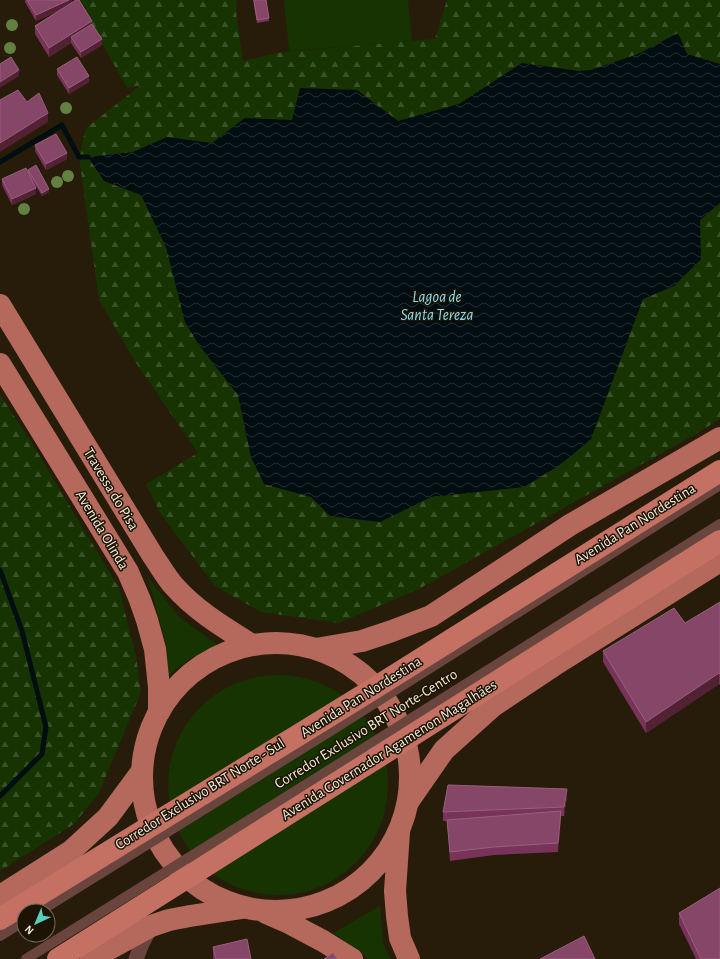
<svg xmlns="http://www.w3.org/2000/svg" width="720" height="959" font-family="'Alegreya Sans',sans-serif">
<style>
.grass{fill:#163301}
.forest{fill:url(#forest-firs)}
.water{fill:url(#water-waves)}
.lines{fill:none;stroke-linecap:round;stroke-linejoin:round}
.stream{stroke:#010d11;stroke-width:5}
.service{stroke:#6a453e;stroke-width:10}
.pedestrian{stroke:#6a453e;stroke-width:15}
.primary{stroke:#b5695c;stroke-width:22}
.service-bridge{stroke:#6a453e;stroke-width:10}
.trunk-bridge{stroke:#c47062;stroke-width:22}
.tree{fill:#628141}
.wall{fill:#79325a}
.shaded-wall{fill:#532134}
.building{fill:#864668;stroke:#97607b}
.labels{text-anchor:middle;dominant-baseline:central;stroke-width:3;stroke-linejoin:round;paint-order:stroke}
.street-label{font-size:15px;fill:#f3ece0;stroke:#1d1302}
.water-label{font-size:16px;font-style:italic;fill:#87ddf5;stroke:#1d1302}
</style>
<defs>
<pattern id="forest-firs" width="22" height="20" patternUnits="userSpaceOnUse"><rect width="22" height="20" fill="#163301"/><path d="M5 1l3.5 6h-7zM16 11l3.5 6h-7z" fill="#385126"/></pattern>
<pattern id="water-waves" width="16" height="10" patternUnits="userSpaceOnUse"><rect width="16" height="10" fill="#010d11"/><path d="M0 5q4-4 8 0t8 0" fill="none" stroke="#263033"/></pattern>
</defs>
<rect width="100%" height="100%" fill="#271c09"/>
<!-- grass -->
<g class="grass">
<polygon points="284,0 408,0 412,41 289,51"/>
<polygon points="147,576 180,618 218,645 188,660 166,677 166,644"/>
<circle cx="278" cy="785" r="110"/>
<polygon points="380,906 383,943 390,959 368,959 364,955 333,933"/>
</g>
<!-- forest -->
<g class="forest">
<polygon points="78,0 237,0 236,12 243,61 282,52 435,39 447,0 720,0 720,419 694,435 419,589 339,623 261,612 215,586 160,513 146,484 198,453 134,360 99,300 79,157 86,128 141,85 127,88"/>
<polygon points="0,395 30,440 119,588 136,656 141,692 99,793 74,824 0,871"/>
</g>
<!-- water -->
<polygon class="water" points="678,33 687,54 720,64 720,203 700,220 701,259 674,286 643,299 591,439 560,465 524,487 431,497 380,522 330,516 311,497 264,484 251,457 238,395 199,345 185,322 166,247 141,195 104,181 88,157 133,152 167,137 212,143 245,118 292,120 300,88 357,90 398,121 459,104 522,63 579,71 591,70 638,54"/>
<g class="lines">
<!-- stream -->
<g class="stream">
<polyline points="0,162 62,125 79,157 88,157"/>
<polyline points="0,570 22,631 46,727 42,754 0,796"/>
</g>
<!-- service -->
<polyline class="service" points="0,936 24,921"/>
<!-- pedestrian -->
<polyline class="pedestrian" points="136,959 141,946 151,926"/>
<!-- primary -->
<g class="primary">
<path d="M 0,305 L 153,556 C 160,566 166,577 174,586 C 196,611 225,628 252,645"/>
<polyline points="0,364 128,572 140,600 147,620 155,649 159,687 159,712"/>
<circle cx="276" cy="777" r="134"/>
<polyline points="316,649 362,641 392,631 431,616 570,525 720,438"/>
<polyline points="408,802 444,750 493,706 553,666 720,561"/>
<polyline points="399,832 395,891 397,916 400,938 409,959"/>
<polyline points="0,896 71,851 108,817 142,771"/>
<polyline points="266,913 289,923 323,941 352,959"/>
<polyline points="91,959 151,926 169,920 190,916 242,908"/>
</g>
<!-- service-bridge -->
<g class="service-bridge">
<polyline points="40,911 329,732 720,485"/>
<polyline points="26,959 334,767 720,524"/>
</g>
<!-- trunk-bridge -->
<g class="trunk-bridge">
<polyline points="0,919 365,694 720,471"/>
<polyline points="58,959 720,541"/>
</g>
</g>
<!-- trees -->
<g class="tree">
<circle cx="12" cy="25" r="6"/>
<circle cx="10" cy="48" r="6"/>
<circle cx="66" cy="108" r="6"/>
<circle cx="68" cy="176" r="6"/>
<circle cx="57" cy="182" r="6"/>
<circle cx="24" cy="209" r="6"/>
</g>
<!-- wall -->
<g class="wall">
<polygon points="25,0 72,0 72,2 92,24 102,45 81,58 71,43 49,57 35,34 35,26 58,11 36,21 25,2"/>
<polygon points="253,0 266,0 269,21 257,23"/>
<polygon points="57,69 89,82 69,94 57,75"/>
<polygon points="35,145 67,159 46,170 35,151"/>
<polygon points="28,170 49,192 42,196 31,178 36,194 12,205 2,185 2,179 28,171"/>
<polygon points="720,602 720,685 719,684 646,733 603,662 603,651 685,623"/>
<polygon points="567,797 564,816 561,816 558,852 494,855 450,861 447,821 443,821 443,812"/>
<polygon points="679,913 720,959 696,959 679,924"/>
<polygon points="213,947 251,959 213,959"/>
</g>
<!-- shaded-wall -->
<g class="shaded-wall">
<polygon points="69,0 72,0 72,4 36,21 36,15"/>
<polygon points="92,21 92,30 71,37 71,43 49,57 49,48"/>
<polygon points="102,39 102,45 81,58 81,52"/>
<polygon points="19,70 19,76 0,88 0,82"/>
<polygon points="89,76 89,82 69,94 69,88"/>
<polygon points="48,113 48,122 0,152 0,143"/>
<polygon points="67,153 67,159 46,170 46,164"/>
<polygon points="36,188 36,194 12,205 12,199"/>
<polygon points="49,189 49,192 42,196 42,193"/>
<polygon points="719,673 719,684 646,733 646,722"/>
<polygon points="567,789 567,797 564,816 564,807"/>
<polygon points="561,811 561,820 558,852 558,843"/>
</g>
<!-- building -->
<g class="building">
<polygon points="27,0 69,0 36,15"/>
<polygon points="76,0 79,0 92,21 49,48 35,26"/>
<polygon points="254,0 266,0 269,18 257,20"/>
<polygon points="92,24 102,39 81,52 71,37"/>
<polygon points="11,57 19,70 0,82 0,64"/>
<polygon points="77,57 89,76 69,88 57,69"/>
<polygon points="18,90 27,102 39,93 48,113 0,143 0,100"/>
<polygon points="56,134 67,153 46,164 35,145"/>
<polygon points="36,165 49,189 42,193 28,170"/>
<polygon points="26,168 36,188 12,199 2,179"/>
<polygon points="720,602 720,674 719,673 646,722 603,651 674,608 685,623"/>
<polygon points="448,785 567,789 564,807 443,812"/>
<polygon points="561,811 558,843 494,847 450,852 447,820"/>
<polygon points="720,888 720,959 701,959 679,913"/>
<polygon points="584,936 595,959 540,959"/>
<polygon points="247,939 251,959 216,959 213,947"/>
<polygon points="333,953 337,959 324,959"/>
</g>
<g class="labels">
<!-- street labels -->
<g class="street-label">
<text transform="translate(111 489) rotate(59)">Travessa do Pisa</text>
<text transform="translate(635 524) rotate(-32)">Avenida Pan Nordestina</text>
<text transform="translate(102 530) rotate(59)">Avenida Olinda</text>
<text transform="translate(361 697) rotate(-32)">Avenida Pan Nordestina</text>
<text transform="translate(366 729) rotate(-32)">Corredor Exclusivo BRT Norte-Centro</text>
<text transform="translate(389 750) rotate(-32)">Avenida Governador Agamenon Magalhães</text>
<text transform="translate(200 794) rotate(-32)">Corredor Exclusivo BRT Norte - Sul</text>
</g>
<!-- water labels -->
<g class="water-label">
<text x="437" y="297">Lagoa de<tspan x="437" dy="18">Santa Tereza</tspan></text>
</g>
</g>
<!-- north arrow -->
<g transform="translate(36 923) rotate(224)"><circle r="19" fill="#1d1302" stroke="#736a5b"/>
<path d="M0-3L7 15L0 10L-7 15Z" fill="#59cebf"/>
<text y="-6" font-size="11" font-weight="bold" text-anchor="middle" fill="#f3ece0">N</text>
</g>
</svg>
